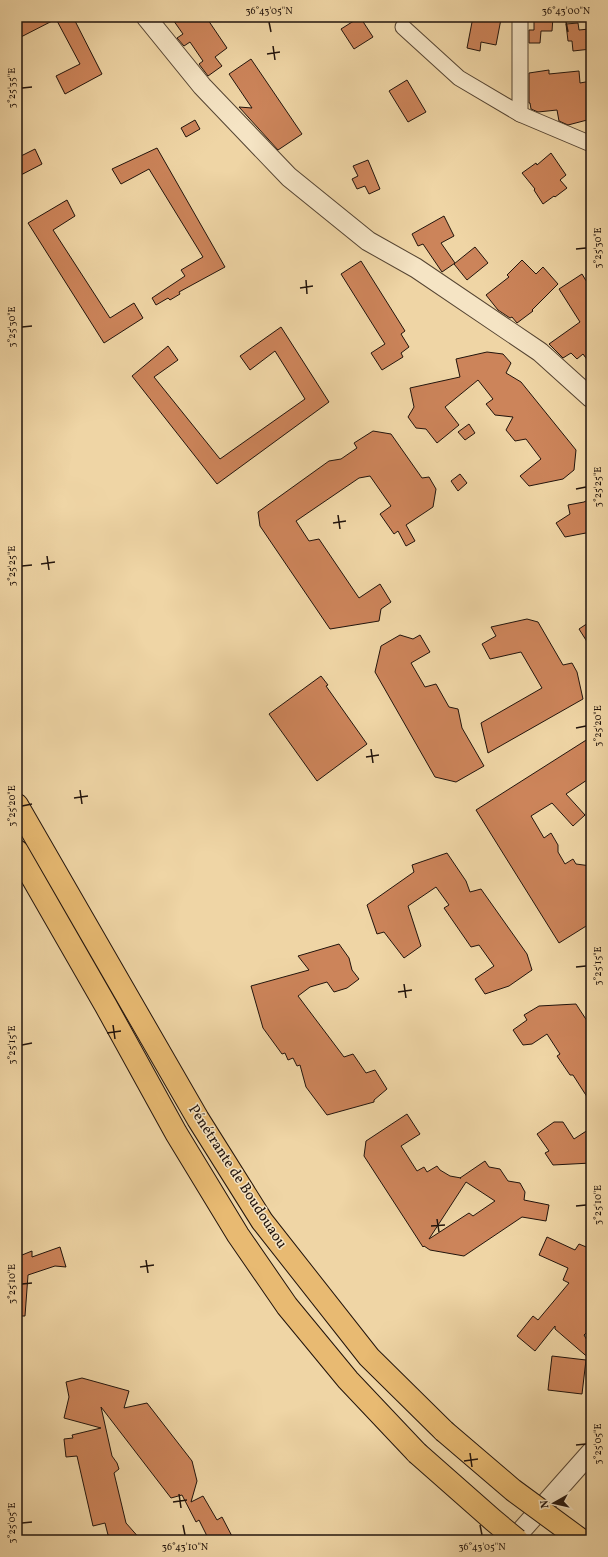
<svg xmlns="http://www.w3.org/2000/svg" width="608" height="1557" font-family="Vollkorn,serif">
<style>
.building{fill:#cc845a;stroke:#22140c;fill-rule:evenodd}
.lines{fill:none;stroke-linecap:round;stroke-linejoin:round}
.minor-casing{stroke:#554432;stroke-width:17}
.tertiary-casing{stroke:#554432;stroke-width:21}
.motorway-casing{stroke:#22140c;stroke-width:24}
.minor{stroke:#f5e4c4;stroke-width:15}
.tertiary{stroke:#f5e4c4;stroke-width:19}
.motorway{stroke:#e8ba72;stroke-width:22}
.motorway-bridge-casing{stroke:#22140c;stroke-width:24;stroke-linecap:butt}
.motorway-bridge{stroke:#e8ba72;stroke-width:22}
.ticks{fill:none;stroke:#22140c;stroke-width:1.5}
.labels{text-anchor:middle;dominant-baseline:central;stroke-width:3;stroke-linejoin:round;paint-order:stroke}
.street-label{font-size:15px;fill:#22140c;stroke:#f5e4c4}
.neatline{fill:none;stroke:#22140c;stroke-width:1.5}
.ticks-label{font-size:10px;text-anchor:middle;fill:#22140c}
</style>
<rect width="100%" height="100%" fill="#efd5a5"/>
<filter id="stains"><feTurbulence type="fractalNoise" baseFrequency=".005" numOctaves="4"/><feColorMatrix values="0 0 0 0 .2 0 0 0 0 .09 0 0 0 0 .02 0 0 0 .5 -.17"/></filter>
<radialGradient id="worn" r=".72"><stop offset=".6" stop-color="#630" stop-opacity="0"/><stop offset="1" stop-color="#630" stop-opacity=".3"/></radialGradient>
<!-- building -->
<g class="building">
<polygon points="17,17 73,17 102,74 65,94 56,76 80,64 56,19 17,39"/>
<polygon points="171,17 206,17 227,48 215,57 222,66 208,76 199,64 203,61 190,42 184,46 177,38 183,34"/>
<polygon points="360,17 373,37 354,49 341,29"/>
<polygon points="473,17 489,17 501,19 496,45 481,42 480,51 467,48"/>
<polygon points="534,17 553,17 552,31 541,31 540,43 529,43 529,30 534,30"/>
<polygon points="578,23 579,30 589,29 591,49 573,51 572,41 568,41 566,24"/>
<polygon points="251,59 302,134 278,150 239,107 252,108 229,74"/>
<polygon points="549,70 549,74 579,71 580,83 591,81 591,119 568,125 559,121 557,110 538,112 531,109 530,103 529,103 529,73"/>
<polygon points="407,80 426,112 408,122 389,91"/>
<polygon points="195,120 200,129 186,137 181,128"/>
<polygon points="157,148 225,267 179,292 180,294 170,300 168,298 156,305 152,298 185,276 181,270 203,257 149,169 121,184 112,169"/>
<polygon points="35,149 42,164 17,177 17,158"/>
<polygon points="551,153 566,175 560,180 567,188 555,197 554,196 543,204 534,190 535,189 522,173 536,163 537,165"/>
<polygon points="368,160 380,189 369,194 365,186 357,189 352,179 358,176 353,166"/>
<polygon points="67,200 75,216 53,230 110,318 134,303 143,318 104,343 28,223"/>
<polygon points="444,216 454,236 441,243 455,263 442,272 423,244 418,246 412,234"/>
<polygon points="475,247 488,263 467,280 454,264"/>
<polygon points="522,260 536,274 543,267 558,284 532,310 533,311 517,323 512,317 510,318 498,310 486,295 509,277 507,275"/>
<polygon points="361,261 405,331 401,334 409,347 401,353 403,357 382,370 371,353 385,344 341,274"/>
<polygon points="582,274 591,289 591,365 583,354 577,359 571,353 563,358 549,344 580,322 559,289"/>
<polygon points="281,327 329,402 217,484 132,376 168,346 178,360 154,377 220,459 305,399 275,351 250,370 240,356"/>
<polygon points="487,352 503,354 511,363 506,373 521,382 576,450 574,470 563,479 529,486 520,476 541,459 526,439 515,441 506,430 513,417 495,415 486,404 493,399 478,380 445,407 459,425 437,443 426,429 416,428 408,417 414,407 410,388 460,377 456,359"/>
<polygon points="469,424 475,433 465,440 458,432"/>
<polygon points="373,431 391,434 422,478 429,477 436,489 433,507 406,525 415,541 406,546 398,531 394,534 380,514 391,506 370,476 359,478 296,521 309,541 319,539 359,598 380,584 391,602 381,609 379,621 330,629 260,526 258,512 329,461 341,459 357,448 354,443"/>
<polygon points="460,474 467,483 458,491 451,481"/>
<polygon points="591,498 591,532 565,537 556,523 570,514 568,505 584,502"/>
<polygon points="527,619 538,622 563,665 572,663 577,672 583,699 488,753 481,723 542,688 521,652 490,659 482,644 496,636 491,627"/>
<polygon points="591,621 591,648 579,629"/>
<polygon points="400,635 413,639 420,635 430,652 411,663 425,687 436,684 449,707 458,709 462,728 484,766 456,782 435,777 375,672 381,646"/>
<polygon points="321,676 328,685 326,686 367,744 317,781 269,714"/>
<polygon points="591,737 591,766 589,767 587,780 566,794 585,815 573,826 552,803 531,816 544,838 551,833 558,845 558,852 565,864 573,859 576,864 591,866 591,923 559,943 476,810"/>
<polygon points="447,853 466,881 470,892 481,889 527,954 532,970 509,986 485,994 475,979 494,966 479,945 471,947 444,908 449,905 436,887 408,906 421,946 404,958 384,932 377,934 367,905 414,872 412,865"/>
<polygon points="339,944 349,958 352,970 359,979 347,988 334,992 327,982 310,987 298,996 344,1057 353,1054 366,1073 375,1070 387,1089 374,1100 374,1102 327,1115 306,1087 300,1065 297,1066 293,1058 288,1060 285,1053 282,1054 263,1028 251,986 309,970 298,956"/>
<polygon points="576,1004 591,1027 591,1103 573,1075 570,1075 557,1056 560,1054 547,1034 532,1044 523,1045 513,1030 527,1020 524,1015 539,1006"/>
<path d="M 407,1114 L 420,1134 L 401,1146 L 417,1171 L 424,1167 L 427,1172 L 437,1166 L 440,1170 L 450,1176 L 461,1178 L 460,1178 L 485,1161 L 489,1167 L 500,1169 L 508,1181 L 520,1183 L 525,1192 L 524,1200 L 549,1205 L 546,1221 L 522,1217 L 464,1256 L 430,1250 L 424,1246 L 423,1247 L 364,1156 L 366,1141 ZM 466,1182 L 495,1201 L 473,1216 L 469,1213 L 429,1239 Z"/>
<polygon points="554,1122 563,1122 574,1139 591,1128 591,1163 553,1165 545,1153 549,1151 537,1134"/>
<polygon points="547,1237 575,1250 579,1244 591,1249 591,1328 584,1335 591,1347 591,1360 555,1329 555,1326 535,1351 517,1336 533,1316 538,1320 569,1283 563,1280 568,1268 539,1255"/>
<polygon points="60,1247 66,1267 55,1266 28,1275 25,1316 17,1316 17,1257 32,1251 32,1257"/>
<polygon points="552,1356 586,1360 582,1394 548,1390"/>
<polygon points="82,1378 129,1391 124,1408 147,1403 192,1461 197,1481 191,1502 203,1496 217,1520 222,1517 234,1540 209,1540 199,1520 196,1522 182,1495 171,1498 101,1407 112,1456 117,1463 119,1469 114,1473 126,1523 141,1540 128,1540 108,1535 105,1523 93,1526 77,1456 66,1457 64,1439 73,1438 72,1435 101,1428 64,1418 69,1397 66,1382"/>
</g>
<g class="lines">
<!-- minor casing -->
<g class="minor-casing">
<g id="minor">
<polyline points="520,17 520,114 591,144"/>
<polyline points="403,27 459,78 520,114"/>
</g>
</g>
<!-- tertiary casing -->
<g class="tertiary-casing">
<g id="tertiary">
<polyline points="146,17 202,86 289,177 368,241 416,268 540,352 591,398"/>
<polyline points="513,1540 591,1452"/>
</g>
</g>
<!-- motorway casing -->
<g class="motorway-casing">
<g id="motorway">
<polyline points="17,805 198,1119 262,1221 369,1357 444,1431"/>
<polyline points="17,851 106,1006 176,1133 238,1235 287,1306 348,1380 417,1453"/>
</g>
</g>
<!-- minor -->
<use href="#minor" class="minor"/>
<!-- tertiary -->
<use href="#tertiary" class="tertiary"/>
<!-- motorway -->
<use href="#motorway" class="motorway"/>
<!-- motorway-bridge casing -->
<g class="motorway-bridge-casing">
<g id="motorway-bridge">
<polyline points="444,1431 513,1490 581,1540"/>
<polyline points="417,1453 493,1520 517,1540"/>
</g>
</g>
<!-- motorway-bridge -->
<use href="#motorway-bridge" class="motorway-bridge"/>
</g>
<!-- ticks -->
<path class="ticks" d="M 269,22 L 271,32M 566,22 L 568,32M 273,46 L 275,60M 267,54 L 280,52M 22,88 L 32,87M 576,249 L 586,248M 306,280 L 307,294M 300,288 L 313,286M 22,327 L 32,326M 576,489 L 586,487M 338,515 L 340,529M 333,523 L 346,521M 47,556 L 49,570M 41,564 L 55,562M 22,566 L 32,565M 576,728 L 586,726M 371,749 L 373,763M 366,757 L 379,755M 80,790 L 82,804M 74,798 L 88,796M 22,806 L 32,804M 576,967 L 586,966M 404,984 L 406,998M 398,992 L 412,990M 113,1025 L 115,1039M 107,1033 L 121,1031M 22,1045 L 32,1043M 576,1206 L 586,1205M 437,1219 L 439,1232M 431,1226 L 445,1225M 146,1260 L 148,1273M 140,1267 L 154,1265M 22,1284 L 32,1283M 576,1445 L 586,1444M 470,1453 L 472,1467M 464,1461 L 478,1459M 179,1494 L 181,1508M 173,1502 L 187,1500M 22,1523 L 32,1522M 183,1525 L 185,1535M 480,1525 L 482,1535"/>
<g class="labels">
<!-- street labels -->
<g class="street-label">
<text transform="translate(237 1177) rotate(57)">Pénétrante de Boudouaou</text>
</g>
</g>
<!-- margin -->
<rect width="608" height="1557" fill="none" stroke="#efd5a5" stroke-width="44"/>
<!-- north arrow -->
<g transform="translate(554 1503) rotate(262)" stroke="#f5e4c4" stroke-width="3" paint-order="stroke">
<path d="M0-3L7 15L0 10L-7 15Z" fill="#22140c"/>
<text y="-6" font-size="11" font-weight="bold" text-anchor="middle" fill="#22140c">N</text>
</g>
<rect x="22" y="22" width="564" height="1513" class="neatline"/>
<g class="ticks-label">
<text x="269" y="14">36°43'05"N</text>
<text x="566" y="14">36°43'00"N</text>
<text transform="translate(11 88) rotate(-90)" y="4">3°25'35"E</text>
<text transform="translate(597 248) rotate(-90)" y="4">3°25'30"E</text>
<text transform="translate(11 327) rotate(-90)" y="4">3°25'30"E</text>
<text transform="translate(597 487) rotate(-90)" y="4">3°25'25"E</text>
<text transform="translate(11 566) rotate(-90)" y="4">3°25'25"E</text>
<text transform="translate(597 726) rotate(-90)" y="4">3°25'20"E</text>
<text transform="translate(11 806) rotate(-90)" y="4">3°25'20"E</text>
<text transform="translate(597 966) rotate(-90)" y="4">3°25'15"E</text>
<text transform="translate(11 1045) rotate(-90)" y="4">3°25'15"E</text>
<text transform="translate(597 1205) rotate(-90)" y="4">3°25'10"E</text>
<text transform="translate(11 1284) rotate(-90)" y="4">3°25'10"E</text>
<text transform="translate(597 1444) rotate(-90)" y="4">3°25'05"E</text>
<text transform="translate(11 1523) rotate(-90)" y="4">3°25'05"E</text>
<text x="185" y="1550">36°43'10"N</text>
<text x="482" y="1550">36°43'05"N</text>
</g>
<rect width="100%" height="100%" filter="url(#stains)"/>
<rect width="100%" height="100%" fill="url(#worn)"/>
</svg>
